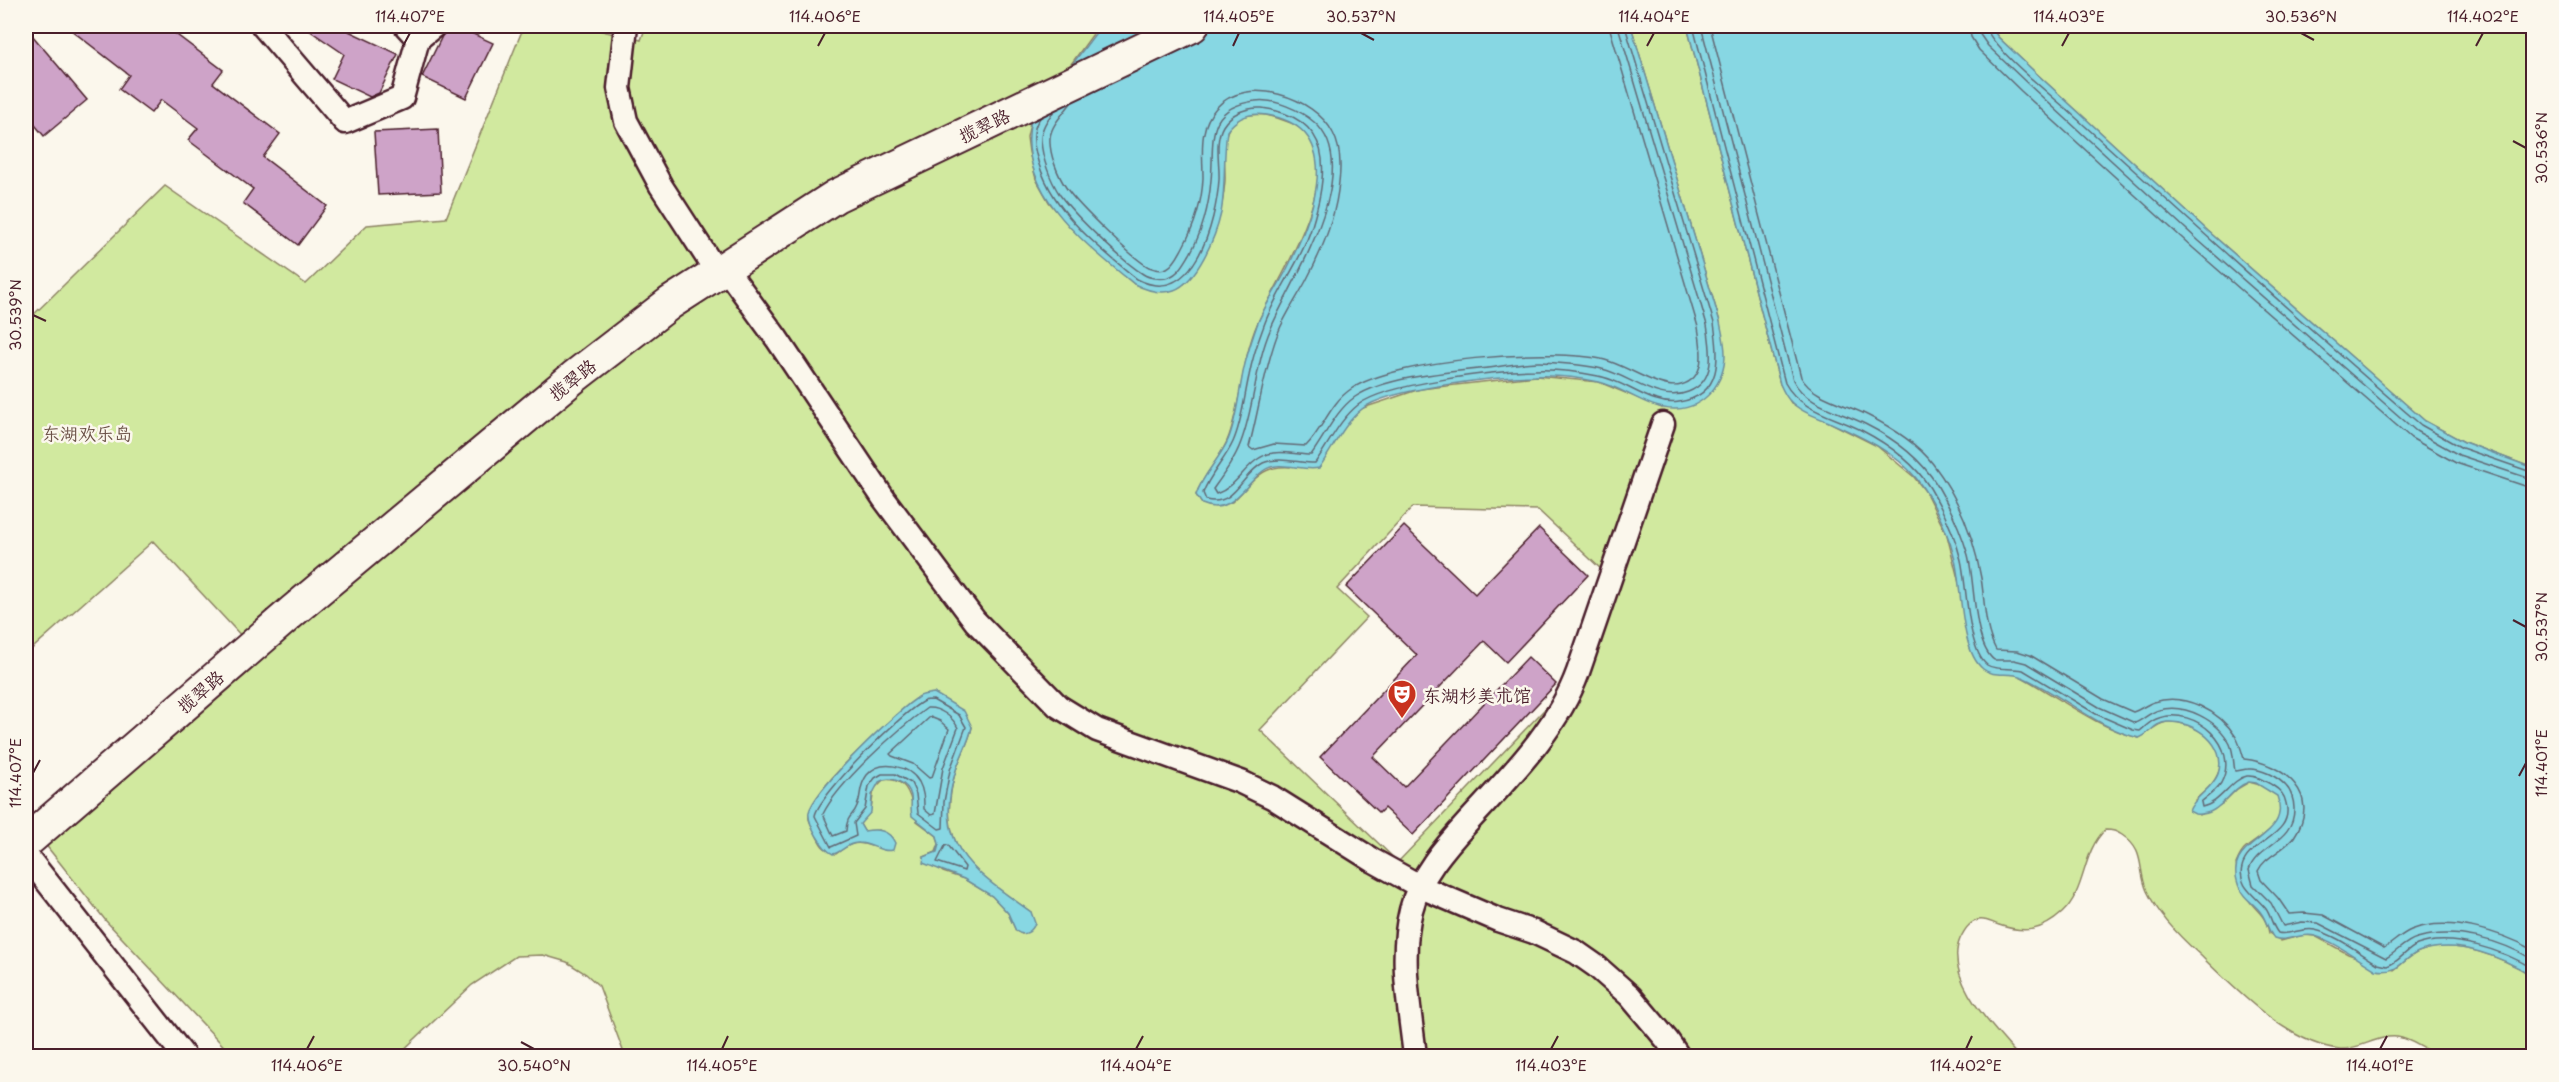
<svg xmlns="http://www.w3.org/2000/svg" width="2559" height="1082" font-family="'Playpen Sans','LXGW WenKai TC',sans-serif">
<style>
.green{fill:#d1e99f;stroke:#8e8465;stroke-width:1.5;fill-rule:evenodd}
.water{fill:#87d7e3;stroke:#6f8d99;stroke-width:1.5}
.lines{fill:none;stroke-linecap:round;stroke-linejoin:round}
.shore{stroke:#626975;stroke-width:1.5}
.building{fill:#cea3c8;stroke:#4a1f2b;stroke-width:1.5}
.street-casing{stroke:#4a1f2b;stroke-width:27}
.secondary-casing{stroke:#4a1f2b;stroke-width:36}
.street{stroke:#fbf7ec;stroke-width:22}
.secondary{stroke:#fbf7ec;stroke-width:32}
.ticks{fill:none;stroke:#4a1f2b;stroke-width:2}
.labels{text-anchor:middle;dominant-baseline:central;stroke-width:5;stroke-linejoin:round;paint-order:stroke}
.street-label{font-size:18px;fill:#4a1f2b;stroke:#fbf7ec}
.park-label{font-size:18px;fill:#6c5248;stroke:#fbf7ec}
.poi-label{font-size:18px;fill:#4a1f2b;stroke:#fbf7ec;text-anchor:start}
.neatline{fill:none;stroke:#4a1f2b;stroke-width:2}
.ticks-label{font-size:15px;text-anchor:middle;fill:#4a1f2b}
</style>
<rect width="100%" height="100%" fill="#fbf7ec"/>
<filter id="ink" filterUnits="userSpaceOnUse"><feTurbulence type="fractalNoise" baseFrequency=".0167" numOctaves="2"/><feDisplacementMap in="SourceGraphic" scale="12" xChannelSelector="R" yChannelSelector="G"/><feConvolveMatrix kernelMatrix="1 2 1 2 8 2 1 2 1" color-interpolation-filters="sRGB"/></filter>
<g filter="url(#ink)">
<!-- green -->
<g class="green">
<path d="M 524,26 L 581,26 L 641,40 L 646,26 L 1084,26 L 1093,34 L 1031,119 L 1027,137 L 1029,152 L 1036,179 L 1049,202 L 1070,227 L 1134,284 L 1184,284 C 1210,255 1222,220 1225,181 C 1226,164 1219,138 1232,124 C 1242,113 1261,113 1274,117 C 1286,121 1298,124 1306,134 C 1346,176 1277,281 1258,322 C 1242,358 1242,399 1229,436 C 1222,458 1203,474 1196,495 L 1202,504 L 1232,502 C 1253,483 1259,465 1290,467 L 1363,408 L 1420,389 L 1536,376 L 1599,382 L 1662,408 L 1720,322 L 1631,26 L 1687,26 L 1780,384 L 1791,403 L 1877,446 L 1914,477 L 1925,491 L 1947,535 L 1959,583 L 2001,674 L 2013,673 L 2020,676 C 2059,697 2095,727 2139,738 C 2149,734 2154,724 2167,722 C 2190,720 2225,741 2220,767 C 2217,782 2206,790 2195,800 L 2199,815 L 2222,804 L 2237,789 L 2249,782 C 2258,784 2273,789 2278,797 C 2292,822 2260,836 2246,848 C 2241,852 2238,859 2236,864 C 2239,875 2242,887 2247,897 C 2254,911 2265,911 2269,933 L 2281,941 L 2303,935 L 2315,936 L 2348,954 L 2394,970 C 2402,964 2411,954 2421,951 C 2456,938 2503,958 2533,976 L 2533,1056 C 2509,1056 2465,1061 2443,1056 C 2426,1053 2414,1039 2397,1037 C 2377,1035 2360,1050 2340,1049 C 2289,1045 2234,988 2199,954 C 2180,937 2158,914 2147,891 C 2137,868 2146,851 2122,835 C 2116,831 2113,830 2105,830 C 2081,853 2087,890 2062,913 C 2042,931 2025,934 1999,925 C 1992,923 1986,918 1978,920 C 1968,923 1964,931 1960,939 C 1943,979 1995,1029 2018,1056 L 625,1056 L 599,986 L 586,974 L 567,962 L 543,955 L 516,956 L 472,985 L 397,1056 L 233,1056 L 106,921 L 45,844 L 259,655 L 153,541 L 26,654 L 26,322 L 165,186 L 306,284 L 367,225 L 446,218 ZM 1413,507 L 1538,510 L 1603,571 L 1564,689 L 1398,862 L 1260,730 L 1367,617 L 1337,589 ZM 909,704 L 972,727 C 969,742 961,755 956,770 C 933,848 973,872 1031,912 L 1022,934 L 1016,931 L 1008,913 L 992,896 L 964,879 L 943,872 L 924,857 L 936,852 L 939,844 L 937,836 L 917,821 C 911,802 910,776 883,780 L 874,789 L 871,809 L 860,824 L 864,831 L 879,830 L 871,846 C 856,840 848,844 836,854 C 822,848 821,846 815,832 C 813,828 810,823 809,819 C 805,793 889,723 909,704 Z"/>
<polygon points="1990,26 2533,26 2533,468 2464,442 2425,421 2208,231 2037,74 1998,37"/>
</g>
<!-- water -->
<g class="water">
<path d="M 1101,26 L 1631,26 L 1720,322 C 1722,332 1725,343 1725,354 C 1725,382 1705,408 1676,409 C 1648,410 1625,388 1599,382 C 1580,378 1555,375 1535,376 C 1499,377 1388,388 1362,409 C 1344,423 1332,450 1319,468 C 1302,472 1279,459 1263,471 C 1244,485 1231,517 1202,504 L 1196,495 C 1202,475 1219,460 1228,440 C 1236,421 1238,399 1242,378 C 1245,360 1251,342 1257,325 C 1264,306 1278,287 1287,269 C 1312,219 1349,129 1267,115 C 1250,112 1237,117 1227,131 C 1223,158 1226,186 1221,213 C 1216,236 1197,282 1174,290 C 1161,295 1146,290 1134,284 C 1085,244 1015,191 1031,119 Z"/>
<path d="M 1687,26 L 1990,26 L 1998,37 L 2037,74 L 2208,231 L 2425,421 L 2464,442 L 2533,468 L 2533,976 C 2502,957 2459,939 2421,951 C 2402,957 2401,975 2376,970 C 2357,959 2336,942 2315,936 C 2300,932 2287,943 2274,938 C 2268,931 2267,921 2261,913 C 2255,904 2244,899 2240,889 C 2217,838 2294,843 2277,796 L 2256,783 L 2249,782 C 2229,788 2221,817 2195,814 L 2189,811 C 2195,795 2212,790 2218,774 C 2228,745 2194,720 2167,722 C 2154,723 2150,734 2139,738 C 2095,727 2063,695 2022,677 C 2010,671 1994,678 1983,669 C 1960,651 1962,588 1955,560 C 1948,532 1934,502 1916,478 C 1894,451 1860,436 1829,422 C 1816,417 1802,412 1792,403 C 1786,398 1783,391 1780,384 Z"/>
<path d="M 934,693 L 964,711 L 972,727 C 969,742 961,755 956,770 C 932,848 974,871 1031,912 L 1035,923 C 1032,932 1024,937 1016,931 L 1008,913 L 992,896 L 964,879 L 923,863 L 924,857 L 937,852 L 939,844 L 937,836 L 912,816 C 910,809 912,803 911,796 C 908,782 891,775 879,782 L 872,795 L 871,812 L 860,824 L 864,831 C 877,829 889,829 895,843 L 893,850 C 881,853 871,843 859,843 C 848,842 842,852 833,854 C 823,850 807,823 809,812 C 814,790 899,708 920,696 C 924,694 929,694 934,693 Z"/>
</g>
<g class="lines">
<!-- shore -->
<g class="shore">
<path d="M 1693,26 L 1785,383 C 1800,411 1834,416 1861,430 C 1888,444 1914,462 1930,488 C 1943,510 1955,535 1961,560 C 1967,585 1967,649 1987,665 C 1996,671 2012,667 2023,670 L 2096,714 L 2133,730 L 2140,731 C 2146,726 2151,720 2159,718 C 2195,706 2241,746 2221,783 C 2216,791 2208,796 2201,802 L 2202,807 C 2221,803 2231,779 2247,776 C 2256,775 2265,781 2272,785 C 2280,790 2284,794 2286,803 C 2295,836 2248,841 2242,867 C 2237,886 2256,896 2266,909 C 2271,916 2272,926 2278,933 C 2289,936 2302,927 2315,930 C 2337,935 2359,953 2378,964 L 2387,966 C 2398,963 2406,950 2417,945 C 2451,932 2504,951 2534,969"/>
<path d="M 1701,26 L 1793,380 C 1806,406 1840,411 1865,424 C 1893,438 1920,457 1937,485 C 1950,507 1961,531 1968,555 C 1975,581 1973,644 1994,660 L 2014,660 L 2026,663 L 2099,707 L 2135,723 C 2143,720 2150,712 2159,710 C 2185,703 2218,720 2230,744 C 2234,753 2233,762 2235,771 C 2239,771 2244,769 2248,769 C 2261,768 2278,777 2286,786 C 2291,791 2294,801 2294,808 C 2295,842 2257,845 2249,870 L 2253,885 L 2271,903 L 2283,926 L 2302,922 L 2318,923 L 2386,958 C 2396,953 2405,941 2417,938 C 2455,927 2500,940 2534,960"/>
<path d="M 1710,26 L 1801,377 C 1812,398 1847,404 1867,415 C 1891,427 1917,443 1933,464 C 1958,497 1974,537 1981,578 C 1985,601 1984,628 1996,650 L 2017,651 L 2030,655 L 2103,699 L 2133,712 C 2140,710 2147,704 2154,702 C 2184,692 2220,711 2236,737 C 2240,744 2242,752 2244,759 C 2283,763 2323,795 2294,837 C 2285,850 2264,857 2258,871 L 2261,880 L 2278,898 L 2289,914 L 2304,913 L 2323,915 L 2384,948 C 2393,943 2401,934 2411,930 C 2448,915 2501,932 2534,950"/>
<polyline points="1969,26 1971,37 1979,50 2021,91 2193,248 2411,438 2456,463 2534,489"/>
<polyline points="1978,26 1979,33 1988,46 2028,84 2199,241 2416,431 2459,455 2534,480"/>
<path d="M 1986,26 C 1987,43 2048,93 2064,107 C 2182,214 2300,321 2421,425 L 2462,448 L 2534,473"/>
<path d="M 1071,103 C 1064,113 1051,125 1050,138 C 1049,154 1058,176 1067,189 C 1078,205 1133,259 1149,267 C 1154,269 1162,271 1167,268 C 1175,264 1179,254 1183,247 C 1195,225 1202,202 1203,178 C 1203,153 1198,128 1216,108 C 1246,74 1315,97 1333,133 C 1341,148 1341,166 1339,182 C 1336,216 1322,251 1306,281 C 1297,298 1285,315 1278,333 C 1264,369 1259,410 1249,447 L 1253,450 L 1274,444 L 1306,446 C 1323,429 1330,403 1351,389 C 1396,359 1552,347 1605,360 C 1626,365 1661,391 1681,385 C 1708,377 1701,348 1698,327 L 1609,26"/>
<path d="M 1054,111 C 1047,120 1041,128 1041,140 C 1042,158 1050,180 1060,195 C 1075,216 1121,260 1143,274 C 1149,278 1161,280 1169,277 C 1179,274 1185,262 1190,254 C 1203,230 1209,207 1211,180 C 1215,142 1203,108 1255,101 C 1274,98 1300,110 1314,122 C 1367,168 1291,281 1271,328 C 1255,364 1255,405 1241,442 C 1235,459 1223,475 1213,489 L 1216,494 C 1240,486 1247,457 1273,453 C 1286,451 1299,455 1311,455 C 1325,436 1336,410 1355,397 C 1386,376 1451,372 1488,368 C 1504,366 1522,362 1538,362 C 1559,363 1582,364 1602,369 C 1629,375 1659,404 1688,392 C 1717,381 1711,350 1707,325 L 1618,26"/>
<path d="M 1040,118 C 1032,128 1033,142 1036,154 C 1049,209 1095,245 1137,279 C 1194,309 1216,221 1219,180 C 1220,164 1214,141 1223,126 C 1231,113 1247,107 1262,108 C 1334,118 1329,171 1312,226 C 1301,262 1275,293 1263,328 C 1257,344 1252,360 1249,376 C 1244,398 1242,422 1233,442 C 1225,460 1209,475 1203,493 L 1206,500 C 1236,507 1241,474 1263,463 C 1279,456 1298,463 1315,463 C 1329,444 1339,420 1358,405 C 1385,383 1498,371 1535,370 C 1555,369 1578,372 1598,376 C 1625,380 1651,407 1679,402 C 1723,395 1719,358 1714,323 L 1625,26"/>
<path d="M 933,700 L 959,715 L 966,727 L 950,770 L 944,802 L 943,828 L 939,829 L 918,813 L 916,794 L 911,783 L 895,774 L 882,774 L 875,778 L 869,786 L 865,809 L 854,823 L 856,836 L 831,847 L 815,816 C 817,797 904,710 924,701 C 926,700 931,700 933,700 Z"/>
<path d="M 927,708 C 939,707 953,717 958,728 L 943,768 L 935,814 L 931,815 L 924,809 C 924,800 924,791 919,782 C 909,765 880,759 867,775 C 858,787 862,795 857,806 C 853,817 847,814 846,831 L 833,836 L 823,814 C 838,783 898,729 927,708 Z"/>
<polygon points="930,717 940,721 949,729 932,777 929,778 913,764 892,756 890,754"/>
<polygon points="948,845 965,867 964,871 937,862 945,846"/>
</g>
</g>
<!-- building -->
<g class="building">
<polygon points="66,26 165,26 223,70 213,83 280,134 263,157 327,206 298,245 243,203 253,189 188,140 198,128 161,100 151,113 119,89 129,75"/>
<polygon points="303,26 338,26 398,54 379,93 370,97 332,79 344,54"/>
<polygon points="447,26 456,26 493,43 466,98 422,77"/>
<polygon points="26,28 87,100 44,136 26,114"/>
<polygon points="438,129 441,192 378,195 374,132"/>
<polygon points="1404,526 1475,594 1539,528 1588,575 1506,662 1484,641 1373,757 1404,787 1528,657 1556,684 1413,835 1384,808 1379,813 1320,757 1417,655 1346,587"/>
</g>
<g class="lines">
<!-- street casing -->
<g class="street-casing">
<g id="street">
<polyline points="263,26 345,122 402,98 418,39"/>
<polyline points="406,26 418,39 434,26"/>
<polyline points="626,26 619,88 626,121 661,186 716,271"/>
<polyline points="724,266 777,339 884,499 975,621 1058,706 1097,730 1241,782 1272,797 1374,861 1421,887 1498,920 1534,932 1576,952 1596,966 1630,996 1667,1040 1678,1056"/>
<polyline points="26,855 184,1056"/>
<path d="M 1415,1056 C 1410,1010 1399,957 1411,910 C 1419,877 1445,847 1468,822 C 1509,777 1557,730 1578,672 L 1663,424"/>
</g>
</g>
<!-- secondary casing -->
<g class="secondary-casing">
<polyline id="secondary" points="26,842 293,611 574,377 670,303 836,196 1192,26"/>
</g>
<!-- street -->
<use href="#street" class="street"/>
<!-- secondary -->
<use href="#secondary" class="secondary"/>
</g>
</g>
<!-- ticks -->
<path class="ticks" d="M 1361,33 L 1374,40M 2301,33 L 2314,40M 403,46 L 410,33M 818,46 L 825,33M 1233,46 L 1239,33M 1647,46 L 1654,33M 2062,46 L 2069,33M 2476,46 L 2483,33M 2513,141 L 2526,148M 33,315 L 46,321M 2513,620 L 2526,627M 33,773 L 40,760M 2519,776 L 2526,763M 521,1042 L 534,1049M 307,1049 L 314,1036M 722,1049 L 728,1036M 1136,1049 L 1143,1036M 1551,1049 L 1558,1036M 1966,1049 L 1972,1036M 2380,1049 L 2387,1036"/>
<!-- icons -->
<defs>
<g id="theatre-pin" transform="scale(1.5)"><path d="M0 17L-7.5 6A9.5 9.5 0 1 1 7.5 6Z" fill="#c8321e" stroke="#fbf7ec"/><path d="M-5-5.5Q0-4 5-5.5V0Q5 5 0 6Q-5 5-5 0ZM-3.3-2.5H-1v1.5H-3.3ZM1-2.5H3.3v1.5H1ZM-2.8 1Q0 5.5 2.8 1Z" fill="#fff"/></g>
</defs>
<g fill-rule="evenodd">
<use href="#theatre-pin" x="1402" y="694"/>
</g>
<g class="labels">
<!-- street labels -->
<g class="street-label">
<text transform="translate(984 125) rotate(-26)">揽翠路</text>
<text transform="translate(572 379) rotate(-39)">揽翠路</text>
<text transform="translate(200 691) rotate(-41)">揽翠路</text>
</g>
<!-- park labels -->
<g class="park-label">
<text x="87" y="432">东湖欢乐岛</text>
</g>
<!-- poi labels -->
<g class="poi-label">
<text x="1423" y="694">东湖杉美术馆</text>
</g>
</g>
<!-- margin -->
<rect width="2559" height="1082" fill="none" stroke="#fbf7ec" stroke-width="66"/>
<rect x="33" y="33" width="2493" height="1016" class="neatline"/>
<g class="ticks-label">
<text x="410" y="22">114.407°E</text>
<text x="825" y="22">114.406°E</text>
<text x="1239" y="22">114.405°E</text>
<text x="1361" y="22">30.537°N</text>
<text x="1654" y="22">114.404°E</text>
<text x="2069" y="22">114.403°E</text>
<text x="2301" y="22">30.536°N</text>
<text x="2483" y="22">114.402°E</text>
<text transform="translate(2542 148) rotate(-90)" y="5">30.536°N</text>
<text transform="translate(16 315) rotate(-90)" y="5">30.539°N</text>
<text transform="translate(2542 627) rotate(-90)" y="5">30.537°N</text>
<text transform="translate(2542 763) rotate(-90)" y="5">114.401°E</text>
<text transform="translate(16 773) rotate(-90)" y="5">114.407°E</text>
<text x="307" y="1071">114.406°E</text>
<text x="534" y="1071">30.540°N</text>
<text x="722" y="1071">114.405°E</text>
<text x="1136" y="1071">114.404°E</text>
<text x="1551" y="1071">114.403°E</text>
<text x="1966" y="1071">114.402°E</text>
<text x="2380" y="1071">114.401°E</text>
</g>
</svg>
